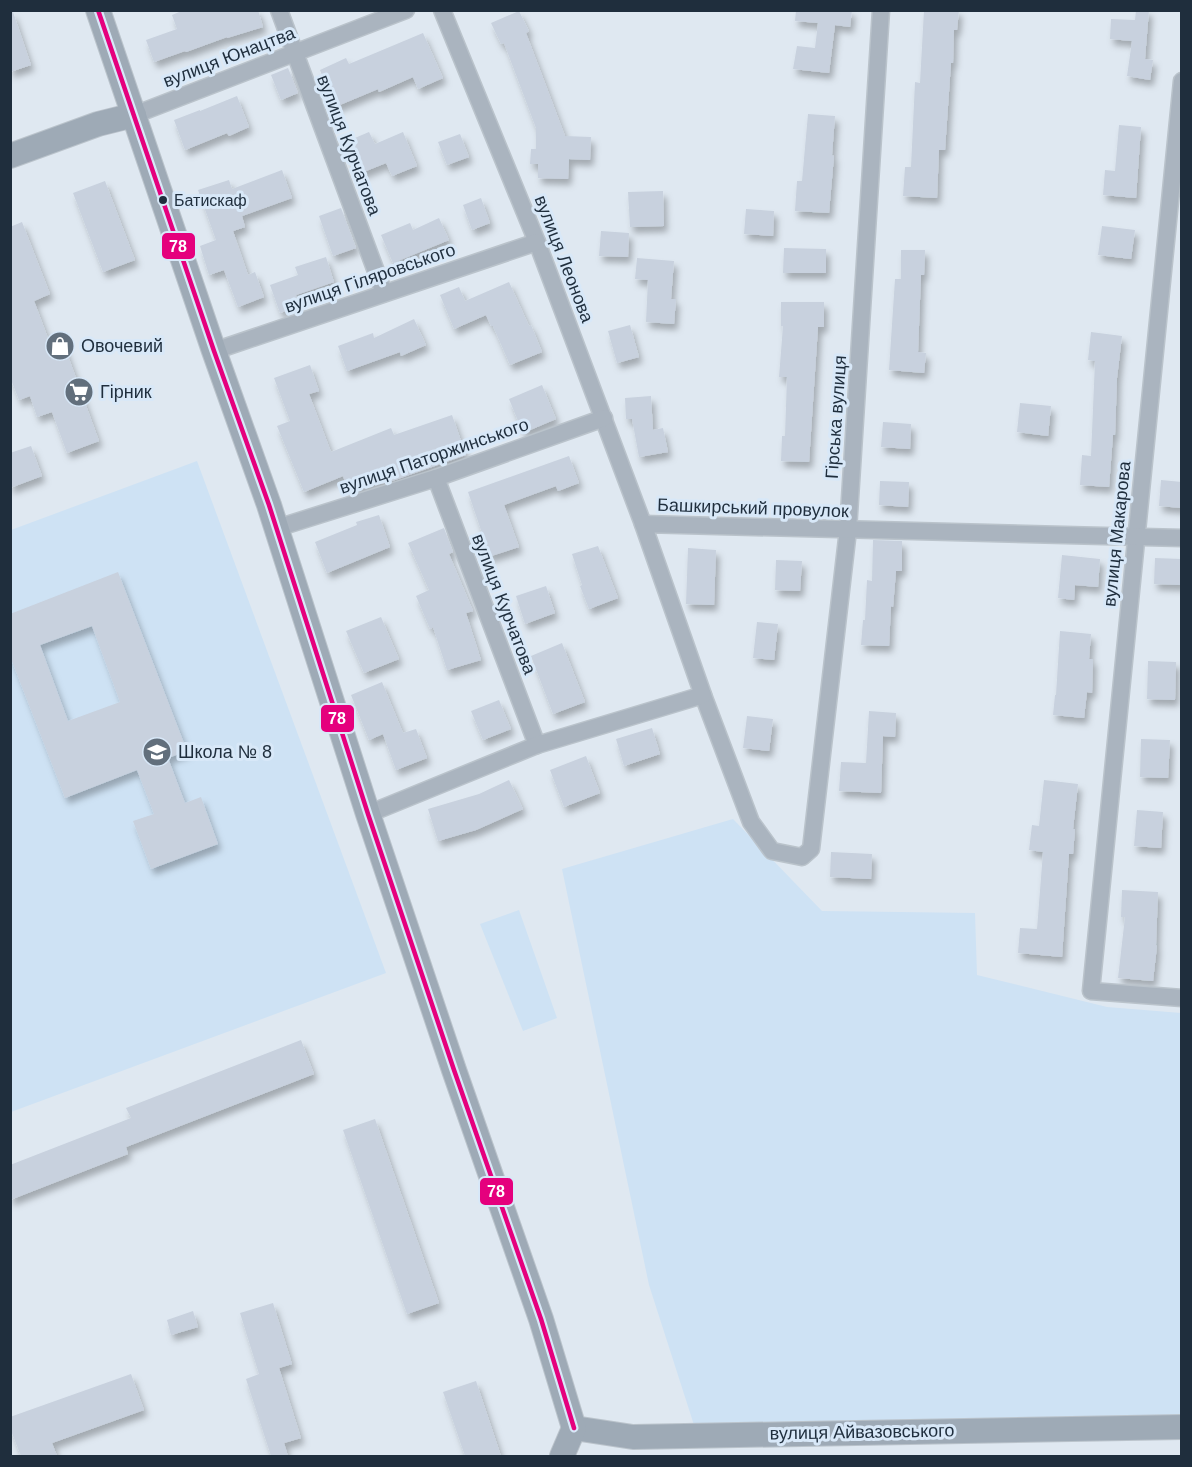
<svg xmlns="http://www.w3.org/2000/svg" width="1192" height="1467" font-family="Helvetica,sans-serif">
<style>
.built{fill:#cee2f4}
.building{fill:#c8d1de;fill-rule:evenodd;filter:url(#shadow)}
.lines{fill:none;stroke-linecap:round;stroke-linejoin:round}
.street-casing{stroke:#bac3cb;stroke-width:19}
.secondary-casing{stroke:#bac3cb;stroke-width:26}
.street{stroke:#aab4bf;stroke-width:16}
.secondary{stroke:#9eaab6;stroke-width:24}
.bus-1-casing{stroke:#d8e8f8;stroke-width:9}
.bus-1{stroke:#e5007d;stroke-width:4.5}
.bus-dot{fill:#1f2e3d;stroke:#d8e8f8;stroke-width:2}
.labels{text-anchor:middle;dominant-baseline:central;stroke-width:6;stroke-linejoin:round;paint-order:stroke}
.bus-label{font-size:16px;fill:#1f2e3d;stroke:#d8e8f8;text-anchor:start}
.street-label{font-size:18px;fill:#1f2e3d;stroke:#d8e8f8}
.poi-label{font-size:18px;fill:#1f2e3d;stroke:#d8e8f8;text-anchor:start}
.line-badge{stroke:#d8e8f8;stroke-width:2}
.badge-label{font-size:16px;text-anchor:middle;font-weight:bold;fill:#fff}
</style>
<defs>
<filter id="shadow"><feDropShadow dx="3.5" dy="6" stdDeviation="3" flood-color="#0004"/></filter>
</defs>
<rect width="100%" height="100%" fill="#dfe8f1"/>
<!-- built -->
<g class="built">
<polygon points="197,461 386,973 11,1112 11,530"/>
<polygon points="733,819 822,911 975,913 977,975 1107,1007 1181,1013 1181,1417 694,1425 649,1285 562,869"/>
<polygon points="519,910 557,1018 523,1031 480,924"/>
</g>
<!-- building -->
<g class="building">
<polygon points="184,10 258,10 263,27 227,38 227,37 186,52 185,51 154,62 146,40 177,29 172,15"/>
<polygon points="796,10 852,10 850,27 835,25 829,73 793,69 797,46 815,48 818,23 795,21"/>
<polygon points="924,10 959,10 957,30 954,30 953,63 951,63 945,150 939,150 937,198 903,196 905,167 911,167 915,82 920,83"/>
<polygon points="1136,10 1149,10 1145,59 1153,60 1150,80 1127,76 1132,41 1110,39 1111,19 1135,20"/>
<polygon points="519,11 529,31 526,33 565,136 591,137 590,160 569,159 568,179 538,178 538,164 530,164 531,149 536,149 536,128 504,43 501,44 491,23"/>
<polygon points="10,12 13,12 31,65 10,72"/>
<polygon points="423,33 443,78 418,89 413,77 379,92 378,89 335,107 320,70 346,58 349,64"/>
<polygon points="288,68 298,93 281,100 271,75"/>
<polygon points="237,96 249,127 229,136 227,133 185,150 174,120 200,110 200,111"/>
<polygon points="808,114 835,116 832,155 834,156 829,213 795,211 797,181 802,181"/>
<polygon points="1119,125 1141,127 1136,198 1103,195 1105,170 1115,171"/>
<polygon points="369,132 375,144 403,132 417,166 392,176 386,163 356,175 343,143"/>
<polygon points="460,134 469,157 447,165 438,142"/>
<polygon points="282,170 292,198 242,216 245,227 233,231 248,275 255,272 264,297 238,307 224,270 209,275 200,246 216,240 198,190 229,180 232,189"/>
<polygon points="105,181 135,260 103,272 73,193"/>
<polygon points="663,191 664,226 630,227 628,192"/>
<polygon points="481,198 490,223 472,230 463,205"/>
<polygon points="341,208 356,248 333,256 319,216"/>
<polygon points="746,209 774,211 773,236 744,234"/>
<polygon points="439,218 449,240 393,263 381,235 410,223 413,230"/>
<polygon points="22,222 50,294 34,301 52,349 64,345 99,441 67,453 52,412 37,417 30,396 19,400 10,377 10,227"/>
<polygon points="1102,226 1135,230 1131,259 1098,255"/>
<polygon points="601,231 629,233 628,257 599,256"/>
<polygon points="784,248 826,249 826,273 783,273"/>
<polygon points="901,250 925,250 924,275 921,275 918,352 926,353 924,373 889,370 895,279 901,279"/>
<polygon points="326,257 334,282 296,295 300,306 280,313 270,285 298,275 295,267"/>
<polygon points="637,258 674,261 671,299 676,299 674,324 646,322 648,280 635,279"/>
<polygon points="509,282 529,326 531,325 542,352 510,365 493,326 491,326 486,315 454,329 440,295 459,287 465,301"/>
<polygon points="781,302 824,302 824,327 818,327 809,462 781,461 782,436 785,436 787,377 779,377 783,326 781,326"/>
<polygon points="414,319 426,345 401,356 400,352 347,371 338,346 373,333 374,338"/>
<polygon points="630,325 639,357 617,363 608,331"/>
<polygon points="1091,332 1122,336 1117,378 1115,435 1113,435 1109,487 1080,485 1082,455 1091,456 1095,361 1088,360"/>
<polygon points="310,365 319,391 309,394 331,452 391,428 394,435 452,415 466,455 392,481 380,484 379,481 349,492 343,476 304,492 277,426 290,421 274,378"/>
<polygon points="542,385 556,419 523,433 509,399"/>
<polygon points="651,396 653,430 663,428 668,452 639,457 632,419 626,419 625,398"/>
<polygon points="1020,403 1051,406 1048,436 1017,432"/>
<polygon points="883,422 911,424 910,449 881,447"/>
<polygon points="31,446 42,476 10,488 10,453"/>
<polygon points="569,456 579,483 558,491 556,486 504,505 519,547 488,557 480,534 482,533 468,492"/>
<polygon points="1161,480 1182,482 1182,508 1159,506"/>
<polygon points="880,481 909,482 908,507 879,505"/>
<polygon points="379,515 390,547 327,573 315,542 357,525 356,522"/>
<polygon points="444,528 453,552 449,554 473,611 466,613 481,660 447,670 433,627 430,629 416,596 429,590 408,543"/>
<polygon points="873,540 902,541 902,571 896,571 893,607 891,606 889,646 861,645 863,620 865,620 867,580 872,581"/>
<polygon points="598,546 618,598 589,609 580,586 582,585 572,554"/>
<polygon points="688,548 716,550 714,605 686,604"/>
<polygon points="1062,555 1100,559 1098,587 1075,585 1074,600 1058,598"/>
<polygon points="1155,558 1182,559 1182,585 1154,584"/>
<polygon points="776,560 802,561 800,591 775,590"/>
<path d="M 118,572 L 187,751 L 168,758 L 185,803 L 201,797 L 218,844 L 151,869 L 133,821 L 154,814 L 137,770 L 65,798 L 10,656 L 10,614 ZM 92,626 L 120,702 L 68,721 L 40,645 Z"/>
<polygon points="546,586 555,613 525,624 516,596"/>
<polygon points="381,617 399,659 364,673 346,631"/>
<polygon points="757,622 778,624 774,660 753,658"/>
<polygon points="1060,631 1091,634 1089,659 1093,659 1092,693 1087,692 1084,718 1053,715 1055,695 1056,695"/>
<polygon points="562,643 585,702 553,714 531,656"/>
<polygon points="1148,661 1176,662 1175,700 1147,699"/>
<polygon points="382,682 403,733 416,729 427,758 396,770 383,734 369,740 351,695"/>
<polygon points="499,700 511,729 483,740 471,711"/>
<polygon points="869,711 896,713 895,737 883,736 881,793 839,791 841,762 866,763"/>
<polygon points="747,716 773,719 769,751 743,748"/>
<polygon points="652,728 660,754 624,766 616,739"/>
<polygon points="1141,739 1170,740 1168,778 1140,777"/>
<polygon points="586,756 600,793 564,807 550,770"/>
<polygon points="509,780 523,809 476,830 438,841 428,809 479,794"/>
<polygon points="1044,780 1078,784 1073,829 1075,829 1073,854 1069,854 1062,957 1018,953 1020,928 1037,929 1043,852 1029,850 1032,825 1039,826"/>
<polygon points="1137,810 1163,812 1161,848 1134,846"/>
<polygon points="831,852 872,854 871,879 830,877"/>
<polygon points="1122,890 1158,892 1156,945 1157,946 1153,981 1118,978 1125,917 1121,917"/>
<polygon points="301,1040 314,1074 126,1147 128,1154 10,1200 10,1165 131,1118 126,1108"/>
<polygon points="375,1119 439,1303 407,1314 343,1130"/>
<polygon points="273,1303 292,1364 279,1368 301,1438 284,1443 288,1456 271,1456 246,1379 259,1374 240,1313"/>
<polygon points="193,1311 198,1327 171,1335 167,1320"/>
<polygon points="131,1374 144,1410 52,1443 57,1456 21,1456 10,1428 10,1417"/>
<polygon points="476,1381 501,1456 465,1456 443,1392"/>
</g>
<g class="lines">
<!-- street casing -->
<g class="street-casing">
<g id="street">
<polyline points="279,10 384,293"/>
<polyline points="442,10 537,242 643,524"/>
<polyline points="1182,81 1091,991 1182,998"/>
<polyline points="134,115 406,10"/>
<polyline points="214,351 537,242"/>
<polyline points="436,478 537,745"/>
<polyline points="277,528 436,478 604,418"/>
<polyline points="703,695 751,822 772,851 802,857 811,849 848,530 881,10"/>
<polyline points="368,814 537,745 703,695 643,524 1182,538"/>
</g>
</g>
<!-- secondary casing -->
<g class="secondary-casing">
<g id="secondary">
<polyline points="98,10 214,351 269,505 368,814 454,1070 541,1319 574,1428"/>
<polyline points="10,156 98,124 134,115"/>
<polyline points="574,1428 633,1437 1182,1427"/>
<polyline points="562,1456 574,1428"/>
</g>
</g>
<!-- street -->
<use href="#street" class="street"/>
<!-- secondary -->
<use href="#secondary" class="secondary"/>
<!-- bus-1 casing -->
<g class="bus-1-casing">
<polyline id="bus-1" points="98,10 214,351 269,505 368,814 454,1070 541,1319 574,1428"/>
</g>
<!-- bus-1 -->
<use href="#bus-1" class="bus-1"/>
</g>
<!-- icons -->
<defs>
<g id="shop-disc" transform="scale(1.5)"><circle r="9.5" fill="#626f7c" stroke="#d8e8f8"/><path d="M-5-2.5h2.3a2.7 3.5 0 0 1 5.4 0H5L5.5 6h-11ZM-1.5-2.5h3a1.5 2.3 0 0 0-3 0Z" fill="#fff"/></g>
<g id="supermarket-disc" transform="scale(1.5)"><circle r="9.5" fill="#626f7c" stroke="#d8e8f8"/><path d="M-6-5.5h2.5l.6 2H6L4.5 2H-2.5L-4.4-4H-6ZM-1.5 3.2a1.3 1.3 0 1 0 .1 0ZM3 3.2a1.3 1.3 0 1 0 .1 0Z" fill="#fff"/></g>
<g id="school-disc" transform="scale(1.5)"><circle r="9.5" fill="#626f7c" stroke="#d8e8f8"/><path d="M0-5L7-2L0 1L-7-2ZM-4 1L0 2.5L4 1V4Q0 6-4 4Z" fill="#fff"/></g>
</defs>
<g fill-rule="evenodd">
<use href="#shop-disc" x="60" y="346"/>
<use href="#supermarket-disc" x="79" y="392"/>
<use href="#school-disc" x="157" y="752"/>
</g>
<!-- markers -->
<circle class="bus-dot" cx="163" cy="200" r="5"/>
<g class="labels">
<!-- bus labels -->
<g class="bus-label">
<text x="174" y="200">Батискаф</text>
</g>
<!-- street labels -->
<g class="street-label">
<text transform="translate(229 57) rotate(-21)">вулиця Юнацтва</text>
<text transform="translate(349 145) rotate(69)">вулиця Курчатова</text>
<text transform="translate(564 259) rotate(69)">вулиця Леонова</text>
<text transform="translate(370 278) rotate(-19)">вулиця Гіляровського</text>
<text transform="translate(836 417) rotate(-86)">Гірська вулиця</text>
<text transform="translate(434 456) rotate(-19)">вулиця Паторжинського</text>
<text transform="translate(753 508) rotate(2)">Башкирський провулок</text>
<text transform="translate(1117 534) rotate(-84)">вулиця Макарова</text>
<text transform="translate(504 604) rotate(69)">вулиця Курчатова</text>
<text transform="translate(862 1432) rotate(-1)">вулиця Айвазовського</text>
</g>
<!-- poi labels -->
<g class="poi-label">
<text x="81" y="346">Овочевий</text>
<text x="100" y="392">Гірник</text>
<text x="178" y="752">Школа № 8</text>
</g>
</g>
<g class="line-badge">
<rect x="161" y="232" width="35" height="28" rx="6" fill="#e5007d"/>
<rect x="320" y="704" width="35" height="29" rx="6" fill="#e5007d"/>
<rect x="479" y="1177" width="35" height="29" rx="6" fill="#e5007d"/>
</g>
<g class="badge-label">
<text x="178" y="252">78</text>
<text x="337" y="724">78</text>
<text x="496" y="1197">78</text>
</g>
<!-- border -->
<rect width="1192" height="1467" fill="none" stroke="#1f2e3d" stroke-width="24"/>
</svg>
